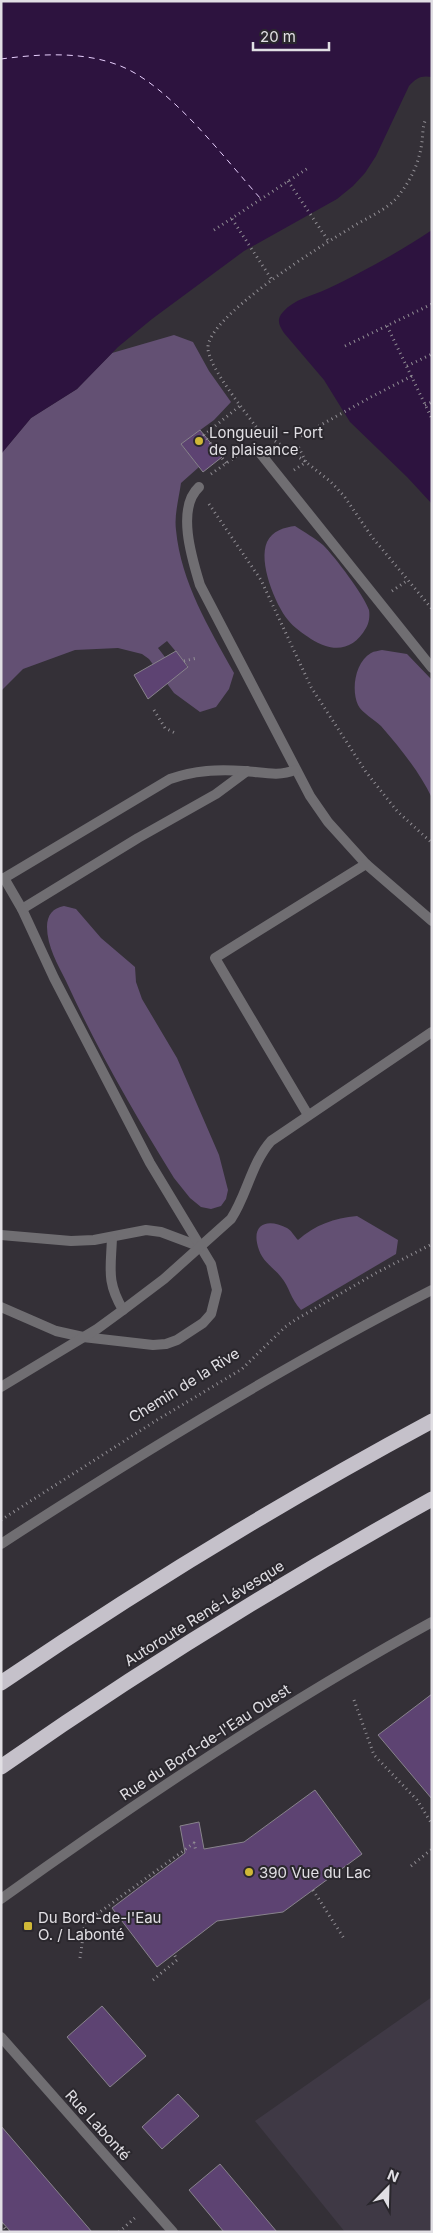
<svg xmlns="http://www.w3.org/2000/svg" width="433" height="2233" font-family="Inter,sans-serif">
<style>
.built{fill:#3f3945}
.green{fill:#635073;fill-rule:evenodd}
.water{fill:#2d133f}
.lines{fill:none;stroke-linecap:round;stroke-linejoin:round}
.ferry{stroke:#e8d0fe;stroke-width:1;stroke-dasharray:6 5;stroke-linecap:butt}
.building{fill:#5d4372;stroke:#88838c}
.path{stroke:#928f95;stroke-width:3;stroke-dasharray:1 4;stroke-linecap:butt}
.service{stroke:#706e72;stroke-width:10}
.minor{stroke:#706e72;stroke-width:10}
.tertiary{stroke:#706e72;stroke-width:10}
.motorway{stroke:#c5c1ca;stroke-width:15}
.poi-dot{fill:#cfb837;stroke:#2a272d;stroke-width:2}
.labels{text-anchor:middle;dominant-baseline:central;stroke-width:4;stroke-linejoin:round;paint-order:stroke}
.poi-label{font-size:15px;fill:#e1dfe4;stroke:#2a272d;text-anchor:start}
.street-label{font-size:15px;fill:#e1dfe4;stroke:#2a272d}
</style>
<rect width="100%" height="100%" fill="#343037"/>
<!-- built -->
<polygon class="built" points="432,1997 432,2232 345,2232 255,2121"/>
<!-- green -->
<g class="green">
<path d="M 174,335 L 193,342 L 209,371 L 231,402 L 214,420 L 181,444 L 199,467 L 181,483 C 179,498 174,515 176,530 C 181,582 209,628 234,673 L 229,689 L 216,707 L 200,712 L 174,693 L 149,659 L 142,654 L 118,648 L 75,650 L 23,669 L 1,691 L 1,454 L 31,418 L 77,389 L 112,353 ZM 167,641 L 188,666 L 178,674 L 158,648 Z"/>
<path d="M 295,526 C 304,532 315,538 323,545 C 335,557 364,595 369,610 C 370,616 369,623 366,628 C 353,651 333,653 311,639 C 304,634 293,627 288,620 C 275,604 258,562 267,542 C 272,531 285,527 295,526 Z"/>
<path d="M 382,650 L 407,654 L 432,680 L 432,798 C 419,771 400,748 381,726 C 374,719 362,713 358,705 C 351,690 355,662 371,653 C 374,651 379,651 382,650 Z"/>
<path d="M 64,906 L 76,909 L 101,938 L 135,967 L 136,982 L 142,999 L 177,1058 L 219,1155 L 228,1190 L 226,1199 L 221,1206 L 211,1209 L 201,1207 L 190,1198 L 174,1178 C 135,1115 97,1049 66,981 C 58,965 47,946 47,927 C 47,915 53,908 64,906 Z"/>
<path d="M 357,1216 L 398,1240 L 396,1254 L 301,1310 C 290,1298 290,1288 281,1277 C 273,1267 263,1262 259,1250 C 250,1225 266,1217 287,1228 C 292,1231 294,1236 298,1240 C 315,1225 334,1218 357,1216 Z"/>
</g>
<!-- water -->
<g class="water">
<path d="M 1,1 L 432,1 L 432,77 C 421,75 416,78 409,86 L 376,156 L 365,173 L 353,186 L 337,199 L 244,251 L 152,319 L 118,347 L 77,389 L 31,418 L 1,454 Z"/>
<path d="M 432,230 L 432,504 L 407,477 L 350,422 L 324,380 L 284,333 C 279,326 276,319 283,312 C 294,299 312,296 327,289 C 361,273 401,251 432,230 Z"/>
</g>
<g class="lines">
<!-- ferry -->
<path class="ferry" d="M 1,59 C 39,54 81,51 118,65 C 169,84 224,158 261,199"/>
</g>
<!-- building -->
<g class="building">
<polygon points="200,430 222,457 203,472 181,444"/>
<polygon points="176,651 188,667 148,699 134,675"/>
<polygon points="432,1694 432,1799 378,1735"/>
<polygon points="315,1790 362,1854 283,1912 217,1921 157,1967 112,1908 185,1853 180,1826 199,1822 204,1849 244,1842"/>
<polygon points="102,2006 146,2056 110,2087 67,2037"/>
<polygon points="178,2094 199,2116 162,2149 142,2127"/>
<polygon points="1,2126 92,2232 11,2232 1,2221"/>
<polygon points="220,2164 277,2232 224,2232 189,2190"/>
</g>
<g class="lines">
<!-- path -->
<g class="path">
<polyline points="288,181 329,242"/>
<polyline points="232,219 272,280"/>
<polyline points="214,230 308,168"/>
<polyline points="387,326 432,419"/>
<polyline points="345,346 432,304"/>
<polyline points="407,366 432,354"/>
<polyline points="425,405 432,402"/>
<path d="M 262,435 C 249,416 210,370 208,349 C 205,318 322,245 349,229 C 365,218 387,211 399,195 C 410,181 418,165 421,148 C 423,139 422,130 425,121"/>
<polyline points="301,436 371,397 412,376"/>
<polyline points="275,441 306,462 331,482 344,496 372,537 432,609"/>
<polyline points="226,463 204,435 241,405"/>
<polyline points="294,470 306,462 298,446"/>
<polyline points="211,474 242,452"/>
<polyline points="209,504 261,580 311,687 366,772 397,811 432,843"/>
<polyline points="392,591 408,580"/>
<polyline points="184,661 197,658"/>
<polyline points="154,710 165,728 175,733"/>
<polyline points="1,1520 157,1420 242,1369 285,1327 295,1320 376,1273 432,1244"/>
<polyline points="354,1700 374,1755 417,1800 432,1824"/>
<polyline points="411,1866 432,1849"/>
<polyline points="313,1890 345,1940"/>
<polyline points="80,1958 85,1923 194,1843 196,1851"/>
<polyline points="153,1980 177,1960 174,1954"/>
<polyline points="1,2224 8,2232"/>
<polyline points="119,2232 137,2216"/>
</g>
<!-- service -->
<g class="service">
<polyline points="260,453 432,668"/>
<path d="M 199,487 C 176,508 192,559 200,585 L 310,796 L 328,822 L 366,864 L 432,921"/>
<path d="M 1,880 L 170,779 C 195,770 218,769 244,771 C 262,772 278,777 295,770"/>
<polyline points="22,909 138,838 216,794 247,771"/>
<polyline points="308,1115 215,958 366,864"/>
<polyline points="1,1235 71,1241 94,1240 146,1230 161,1232 201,1247"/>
<path d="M 112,1237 C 111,1269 106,1281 123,1310"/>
<polyline points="1,1307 56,1331 83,1337 153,1345 166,1344 177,1340 203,1323 211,1314 217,1290 211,1264 150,1163 54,978 22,909 4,878"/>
<path d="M 1,1387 L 97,1329 L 123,1310 L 164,1279 L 231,1219 C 247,1195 251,1164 271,1141 L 432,1032"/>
</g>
<!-- minor -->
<g class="minor">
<path d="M 1,1544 C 141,1453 283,1366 432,1290"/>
<polyline points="1,2037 173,2232"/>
</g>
<!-- tertiary -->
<path class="tertiary" d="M 1,1899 C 140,1799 282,1704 432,1622"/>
<!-- motorway -->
<g class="motorway">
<path d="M 1,1683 C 141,1588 283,1501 432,1421"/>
<path d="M 1,1767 C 140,1670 284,1581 432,1499"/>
</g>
</g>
<!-- markers -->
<g class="poi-dot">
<circle cx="199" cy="441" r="5"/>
<circle cx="249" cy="1872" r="5"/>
<rect x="23" y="1921" width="10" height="10" rx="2.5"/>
</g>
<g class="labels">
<!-- poi labels -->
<g class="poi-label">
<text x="209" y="432">Longueuil - Port<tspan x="209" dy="17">de plaisance</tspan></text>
<text x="259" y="1872">390 Vue du Lac</text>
<text x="38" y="1917">Du Bord-de-l'Eau<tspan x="38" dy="17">O. / Labonté</tspan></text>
</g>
<!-- street labels -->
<g class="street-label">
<text transform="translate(184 1385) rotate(-32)">Chemin de la Rive</text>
<text transform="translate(204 1613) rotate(-32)">Autoroute René-Lévesque</text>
<text transform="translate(205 1742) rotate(-33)">Rue du Bord-de-l'Eau Ouest</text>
<text transform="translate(98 2125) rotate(48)">Rue Labonté</text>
</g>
</g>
<!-- border -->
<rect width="433" height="2233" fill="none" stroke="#e1dfe4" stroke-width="5"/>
<!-- north arrow -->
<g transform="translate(388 2188) rotate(23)" stroke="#2a272d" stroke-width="4" paint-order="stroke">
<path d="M0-4L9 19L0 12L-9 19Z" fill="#e1dfe4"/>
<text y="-8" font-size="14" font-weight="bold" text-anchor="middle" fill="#e1dfe4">N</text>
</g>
<!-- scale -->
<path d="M253 42v8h76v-8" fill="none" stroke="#e1dfe4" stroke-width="2.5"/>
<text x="260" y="42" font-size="15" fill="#e1dfe4" stroke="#2a272d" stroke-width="4" paint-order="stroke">20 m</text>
</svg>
